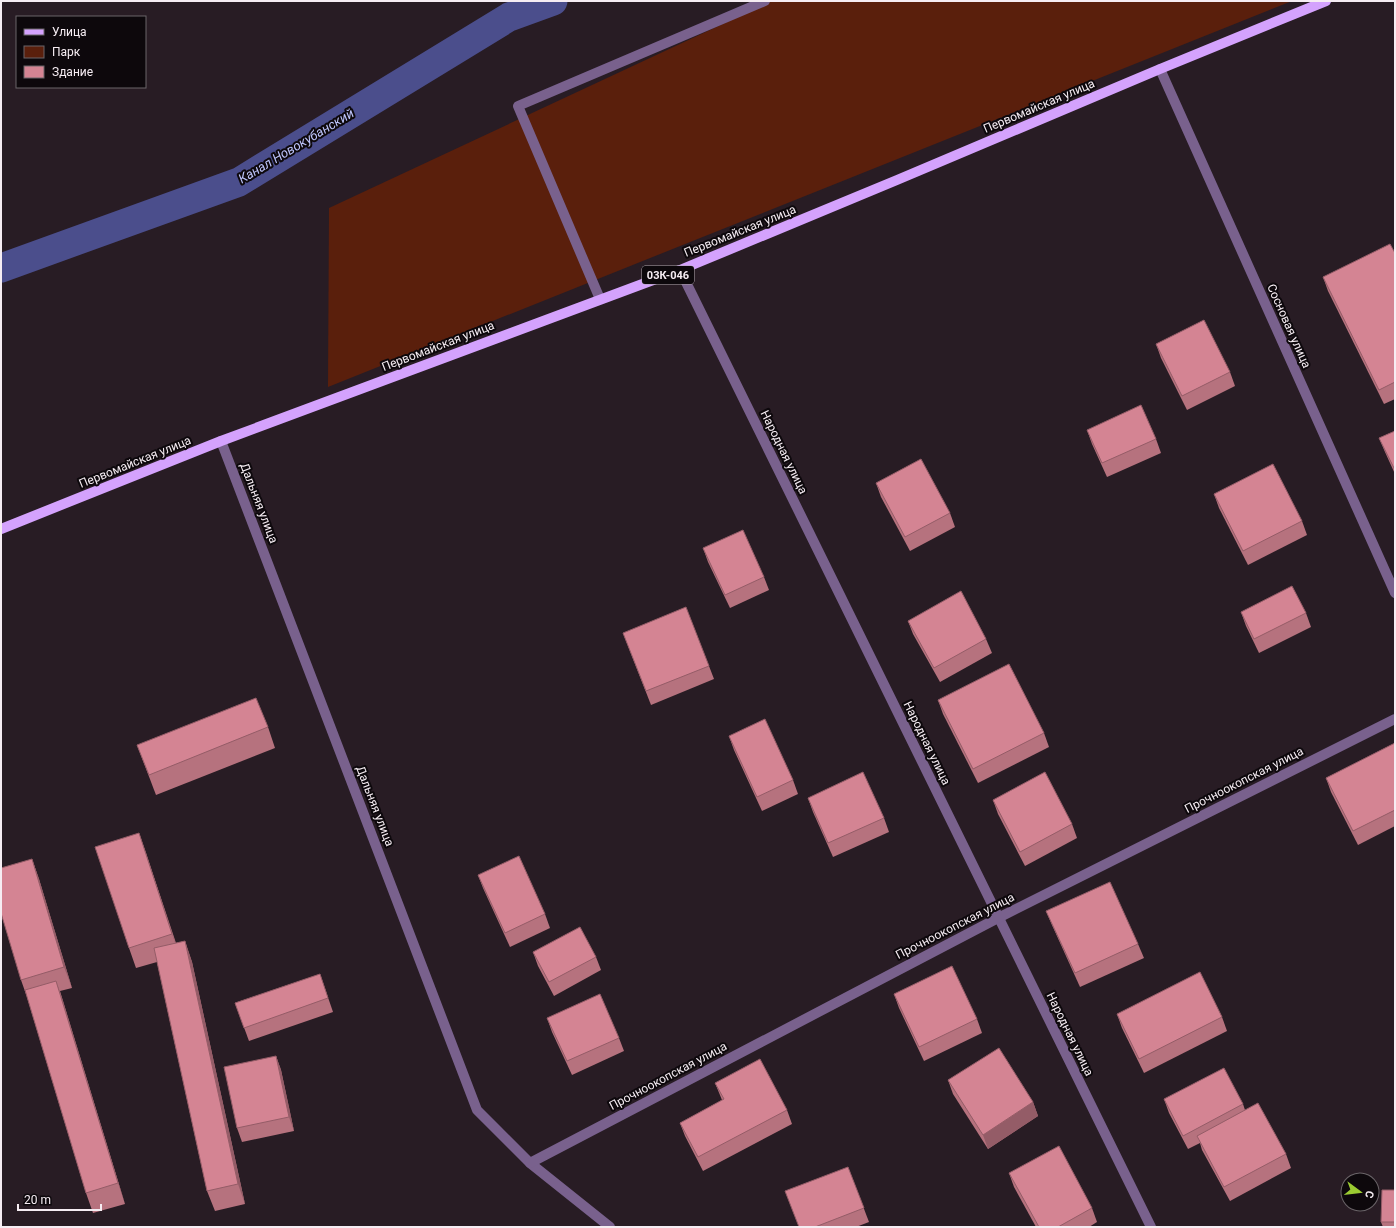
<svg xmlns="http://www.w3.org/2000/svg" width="1396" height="1228" font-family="Roboto,sans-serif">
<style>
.green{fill:#5a1f0c}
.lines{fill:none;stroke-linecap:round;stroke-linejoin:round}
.canal{stroke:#4b4e8c;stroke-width:29}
.minor{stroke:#79618d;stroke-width:10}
.major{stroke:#d4a2fd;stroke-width:10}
.wall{fill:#b6727e}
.shaded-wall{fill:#945c67}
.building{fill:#d48493;stroke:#945c67}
.labels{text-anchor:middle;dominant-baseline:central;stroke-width:4;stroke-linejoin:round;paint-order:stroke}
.shield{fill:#0d080c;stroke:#b0a8ae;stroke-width:1}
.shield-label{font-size:11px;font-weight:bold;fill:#f6edf3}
.street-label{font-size:12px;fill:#f6edf3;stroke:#0d080c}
.water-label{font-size:13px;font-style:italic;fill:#bec5fc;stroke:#0d080c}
</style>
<rect width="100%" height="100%" fill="#281c24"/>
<!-- green -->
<polygon class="green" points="772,1 1292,1 328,387 329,208"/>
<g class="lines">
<!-- canal -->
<polyline class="canal" points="1,268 239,182 509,17 553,1"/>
<!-- minor -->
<g class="minor">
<polyline points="1160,69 1395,593"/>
<polyline points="680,270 1151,1227"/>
<polyline points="600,299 518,106 765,1"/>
<polyline points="221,441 477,1110 530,1163 610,1227"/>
<polyline points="530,1163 998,918 1395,719"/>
</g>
<!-- major -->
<polyline class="major" points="1,529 221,441 680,270 897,180 1160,69 1326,1"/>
</g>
<!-- wall -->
<g class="wall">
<polygon points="1395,253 1395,399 1384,404 1328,291 1323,277"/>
<polygon points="1156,344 1230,372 1235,386 1187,410 1161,358"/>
<polygon points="1087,430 1156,439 1161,453 1107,477 1092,444"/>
<polygon points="1395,431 1395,474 1385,452 1379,438"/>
<polygon points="876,483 950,513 955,527 910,551 881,497"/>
<polygon points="1214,494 1302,521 1307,535 1248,565 1219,508"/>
<polygon points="703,548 764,577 769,590 730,608 708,562"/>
<polygon points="1241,612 1306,613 1311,627 1259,653 1246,626"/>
<polygon points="908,621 986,639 992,653 940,682 913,634"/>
<polygon points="623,633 709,666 714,679 651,705"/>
<polygon points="938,700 1044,733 1049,747 978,783 943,714"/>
<polygon points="268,727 275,748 156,795 137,745"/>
<polygon points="729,736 793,780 798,794 762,811 734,750"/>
<polygon points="1395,743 1395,826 1358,845 1331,792 1326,778"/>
<polygon points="808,798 884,818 889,832 833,857 813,812"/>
<polygon points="993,800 1072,824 1077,838 1025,866 998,814"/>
<polygon points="139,833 146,853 176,943 185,941 192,962 245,1204 215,1211 207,1191 157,962 136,968 129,948"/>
<polygon points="32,859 39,879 72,988 60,991 63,1001 125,1204 93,1213 86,1193 27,997 21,980"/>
<polygon points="478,875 545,914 550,928 510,947 483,888"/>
<polygon points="1046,911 1138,944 1144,958 1080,987 1052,925"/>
<polygon points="533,952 596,957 601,970 554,996 538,966"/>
<polygon points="320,974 333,1012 249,1041 235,1003"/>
<polygon points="894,994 977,1019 982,1033 924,1061 899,1008"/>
<polygon points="1117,1014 1222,1017 1227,1031 1144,1073 1122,1028"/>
<polygon points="547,1018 619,1038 624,1051 572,1075 552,1032"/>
<polygon points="276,1056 281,1070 294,1131 242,1142 237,1128"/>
<polygon points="948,1080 1033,1102 1038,1116 988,1149 953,1094"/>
<polygon points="715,1083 787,1110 792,1124 703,1171 685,1136 680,1123 722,1100"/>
<polygon points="1164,1099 1243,1104 1245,1110 1286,1154 1291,1168 1230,1201 1202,1150 1200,1143 1188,1149 1169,1113"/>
<polygon points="848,1167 869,1222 856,1227 798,1227"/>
<polygon points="1009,1173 1092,1208 1097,1222 1089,1227 1036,1227 1014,1187"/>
<polygon points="1395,1190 1395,1227 1383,1227 1381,1222"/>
</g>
<!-- shaded-wall -->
<g class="shaded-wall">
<polygon points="139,833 146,853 179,954 172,934"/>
<polygon points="32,859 39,879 72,988 64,967"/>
<polygon points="185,941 192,962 245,1204 238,1184"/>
<polygon points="56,981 63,1001 125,1204 118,1183"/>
<polygon points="276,1056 281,1070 294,1131 289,1117"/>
<polygon points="1033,1102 1038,1116 988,1149 983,1135"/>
</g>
<!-- building -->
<g class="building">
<polygon points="1390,244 1395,253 1395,382 1379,390 1323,277"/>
<polygon points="1204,320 1230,372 1182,396 1156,344"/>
<polygon points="1141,405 1156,439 1102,463 1087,430"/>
<polygon points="1395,431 1395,470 1379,438"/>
<polygon points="921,459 950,513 905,537 876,483"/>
<polygon points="1273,464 1302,521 1243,551 1214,494"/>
<polygon points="743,530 764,577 725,595 703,548"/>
<polygon points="1292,586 1306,613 1254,639 1241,612"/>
<polygon points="961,591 986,639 934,668 908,621"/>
<polygon points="686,607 709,666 646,691 623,633"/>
<polygon points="1009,664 1044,733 973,769 938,700"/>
<polygon points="256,698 268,727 149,775 137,745"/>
<polygon points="765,719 793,780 757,797 729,736"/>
<polygon points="1395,743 1395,810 1353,831 1326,778"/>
<polygon points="863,772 884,818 828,843 808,798"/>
<polygon points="1045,772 1072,824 1020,852 993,800"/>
<polygon points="139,833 172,934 129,948 95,847"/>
<polygon points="519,856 545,914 505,933 478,875"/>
<polygon points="32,859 64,967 21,980 1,913 1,868"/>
<polygon points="1110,882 1138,944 1075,973 1046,911"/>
<polygon points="580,927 596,957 549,982 533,952"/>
<polygon points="185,941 238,1184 207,1191 154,948"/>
<polygon points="952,966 977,1019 919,1047 894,994"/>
<polygon points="1200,972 1222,1017 1139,1059 1117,1014"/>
<polygon points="320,974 328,998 244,1028 235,1003"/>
<polygon points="56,981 118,1183 86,1193 25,990"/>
<polygon points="600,994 619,1038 567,1061 547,1018"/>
<polygon points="999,1048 1033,1102 983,1135 948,1080"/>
<polygon points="276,1056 289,1117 237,1128 224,1067"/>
<polygon points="760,1059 787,1110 698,1157 680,1123 724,1099 715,1083"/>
<polygon points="1224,1068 1243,1104 1183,1136 1164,1099"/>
<polygon points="1258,1103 1286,1154 1224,1187 1197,1136"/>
<polygon points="1059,1146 1092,1208 1058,1227 1039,1227 1009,1173"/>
<polygon points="848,1167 864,1208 815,1227 799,1227 785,1191"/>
<polygon points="1382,1190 1395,1190 1395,1222 1381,1222"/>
</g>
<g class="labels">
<!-- shield labels -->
<rect class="shield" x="642" y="266" width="52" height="18" rx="3"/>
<g class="shield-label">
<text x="668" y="275">03К-046</text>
</g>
<!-- street labels -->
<g class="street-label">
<text transform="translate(1039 106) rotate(-23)">Первомайская улица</text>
<text transform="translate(740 231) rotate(-22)">Первомайская улица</text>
<text transform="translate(1289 326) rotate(66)">Сосновая улица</text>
<text transform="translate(438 346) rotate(-21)">Первомайская улица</text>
<text transform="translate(784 452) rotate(64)">Народная улица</text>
<text transform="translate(135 462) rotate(-22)">Первомайская улица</text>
<text transform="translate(259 503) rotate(69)">Дальняя улица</text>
<text transform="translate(927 743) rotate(64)">Народная улица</text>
<text transform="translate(1244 780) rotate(-27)">Прочноокопская улица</text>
<text transform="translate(375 806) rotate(69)">Дальняя улица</text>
<text transform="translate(955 926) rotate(-27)">Прочноокопская улица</text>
<text transform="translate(1070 1034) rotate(64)">Народная улица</text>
<text transform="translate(668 1076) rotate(-28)">Прочноокопская улица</text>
</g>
<!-- water labels -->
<g class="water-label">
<text transform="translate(296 146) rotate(-31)">Канал Новокубанский</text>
</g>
</g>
<!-- border -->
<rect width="1396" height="1228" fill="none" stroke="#f6edf3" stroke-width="4"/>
<!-- legend -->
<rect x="16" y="16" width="130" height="72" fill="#0d080c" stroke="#6a6468"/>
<rect x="24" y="29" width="20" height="6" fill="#d4a2fd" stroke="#6a6468"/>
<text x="52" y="36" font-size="12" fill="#f6edf3">Улица</text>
<rect x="24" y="46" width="20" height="12" fill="#5a1f0c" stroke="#6a6468"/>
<text x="52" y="56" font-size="12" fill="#f6edf3">Парк</text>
<rect x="24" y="66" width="20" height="12" fill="#d48493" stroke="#6a6468"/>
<text x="52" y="76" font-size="12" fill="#f6edf3">Здание</text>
<!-- north arrow -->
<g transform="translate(1360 1192) rotate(105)"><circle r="19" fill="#0d080c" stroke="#6a6468"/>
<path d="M0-3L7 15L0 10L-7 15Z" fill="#9bcb32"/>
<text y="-6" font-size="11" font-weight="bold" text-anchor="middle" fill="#f6edf3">С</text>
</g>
<!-- scale -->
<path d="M18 1204v6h83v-6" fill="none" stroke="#f6edf3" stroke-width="2"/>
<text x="24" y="1204" font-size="12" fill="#f6edf3" stroke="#0d080c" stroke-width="3" paint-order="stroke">20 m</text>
</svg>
